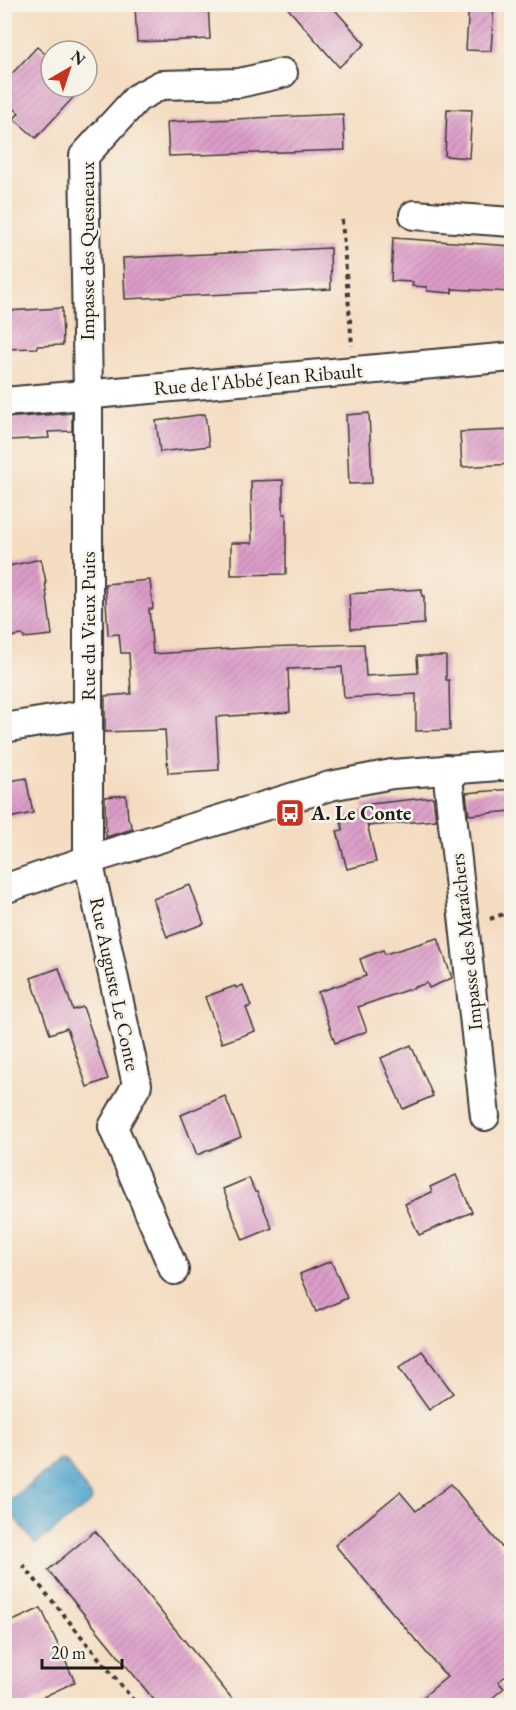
<svg xmlns="http://www.w3.org/2000/svg" width="516" height="1710" font-family="'EB Garamond',serif">
<style>
.water{fill:url(#water-ripples);stroke:#366174;stroke-width:1.5}
.building{fill:url(#building-hatch)}
.lines{fill:none;stroke-linecap:round;stroke-linejoin:round}
.minor-casing{stroke:#3c3935;stroke-width:32}
.path{stroke:#3c3935;stroke-width:4;stroke-dasharray:4.5 4.5;stroke-linecap:butt}
.minor{stroke:#fff;stroke-width:28}
.labels{text-anchor:middle;dominant-baseline:central;stroke-width:5;stroke-linejoin:round;paint-order:stroke}
.street-label{font-size:20px;fill:#1c1c1c;stroke:#f7f3e8}
.poi-label{font-size:20px;font-weight:bold;fill:#1c1c1c;stroke:#f7f3e8;text-anchor:start}
</style>
<defs>
<pattern id="water-ripples" width="26" height="14" patternUnits="userSpaceOnUse" patternTransform="scale(1.5)"><rect width="26" height="14" fill="#51a6cd"/><path d="M2 4q2-2 4 0t4 0M15 11q2-2 4 0t4 0" fill="none" stroke="#4286a6"/></pattern>
<pattern id="building-hatch" width="6" height="6" patternUnits="userSpaceOnUse" patternTransform="scale(1.5)"><rect width="6" height="6" fill="#db9cc8"/><path d="M-1 1l2-2M0 6l6-6M5 7l2-2" fill="none" stroke="#bb86ab"/></pattern>
</defs>
<rect width="100%" height="100%" fill="#f7f3e8"/>
<filter id="ink" filterUnits="userSpaceOnUse"><feTurbulence type="fractalNoise" baseFrequency=".0167" numOctaves="2"/><feDisplacementMap in="SourceGraphic" scale="12" xChannelSelector="R" yChannelSelector="G"/><feConvolveMatrix kernelMatrix="1 2 1 2 8 2 1 2 1" color-interpolation-filters="sRGB"/></filter>
<filter id="wash" filterUnits="userSpaceOnUse"><feTurbulence type="fractalNoise" baseFrequency=".008" numOctaves="4" result="noise"/><feDisplacementMap in="SourceGraphic" scale="24" xChannelSelector="R" yChannelSelector="G"/><feGaussianBlur stdDeviation="1.35" result="paint"/><feColorMatrix in="noise" values="0 0 0 0 0 0 0 0 0 0 0 0 0 0 0 0 0 1.4 0 .05"/><feComposite in="paint" operator="in"/></filter>
<g filter="url(#wash)">
<rect width="100%" height="100%" fill="#f4dcc1"/>
<!-- water -->
<polygon class="water" points="60,1460 66,1461 92,1498 91,1502 36,1544 34,1543 8,1509 7,1503"/>
<g id="blocks">
<!-- building -->
<g class="building">
<polygon points="176,4 208,4 210,39 137,42 135,6"/>
<polygon points="284,4 330,4 365,44 339,67"/>
<polygon points="469,4 494,4 491,51 466,50"/>
<polygon points="37,47 51,59 51,87 82,88 36,138 14,119 19,113 4,99 4,82"/>
<polygon points="447,109 472,110 469,158 445,156"/>
<polygon points="343,114 345,150 169,156 167,122"/>
<polygon points="393,238 512,246 512,292 452,289 452,293 427,291 427,287 412,286 413,282 391,281"/>
<polygon points="330,248 331,289 125,299 123,258"/>
<polygon points="62,308 63,345 37,346 37,348 4,349 4,314 7,314 6,311"/>
<polygon points="72,413 72,431 48,432 49,438 9,440 9,438 4,438 4,418"/>
<polygon points="369,413 372,483 349,484 346,415"/>
<polygon points="205,414 209,446 160,452 156,421"/>
<polygon points="512,430 512,464 462,467 460,432"/>
<polygon points="283,480 283,514 286,514 286,574 231,575 231,543 252,543 251,481"/>
<polygon points="41,559 46,582 45,582 52,635 24,638 22,635 4,638 4,567"/>
<polygon points="150,580 153,609 149,609 153,654 260,647 364,644 366,676 418,673 417,656 446,656 446,680 449,680 450,730 416,731 416,694 344,698 342,667 288,669 290,712 216,717 219,770 168,773 165,730 105,732 105,696 131,694 129,653 121,653 119,634 108,635 105,584"/>
<polygon points="422,589 422,596 424,596 424,624 351,629 349,594"/>
<polygon points="26,778 33,813 4,819 4,782"/>
<polygon points="512,789 512,811 469,815 466,793"/>
<polygon points="126,795 128,818 133,829 106,837 105,797"/>
<polygon points="433,797 436,820 368,826 367,823 376,862 347,869 337,831 343,830 340,817 364,811 362,805"/>
<polygon points="190,885 204,924 167,937 153,899"/>
<polygon points="438,938 452,978 429,988 427,983 358,1007 367,1031 335,1043 318,992 366,976 360,959 383,950 385,954"/>
<polygon points="59,968 73,1010 83,1007 108,1079 87,1087 67,1028 50,1034 31,978"/>
<polygon points="243,985 251,1006 246,1008 255,1031 222,1043 205,997 235,986 236,988"/>
<polygon points="411,1045 433,1096 403,1109 381,1058"/>
<polygon points="225,1096 241,1137 197,1155 181,1115"/>
<polygon points="456,1175 472,1212 419,1235 405,1204 432,1192 430,1187"/>
<polygon points="249,1178 255,1192 257,1192 272,1228 243,1240 228,1204 229,1203 223,1189"/>
<polygon points="331,1261 347,1298 316,1312 300,1274"/>
<polygon points="422,1351 453,1393 429,1410 399,1368"/>
<polygon points="451,1484 512,1560 512,1671 498,1682 504,1688 483,1706 412,1706 447,1677 335,1545 400,1492 416,1511"/>
<polygon points="95,1531 238,1706 159,1706 48,1570"/>
<polygon points="41,1608 75,1682 24,1706 4,1706 4,1625"/>
</g>
</g>
</g>
<g filter="url(#ink)">
<use href="#blocks" fill-opacity="0" stroke="#3c3935" stroke-width="1.5"/>
<g class="lines">
<!-- minor casing -->
<g class="minor-casing">
<g id="minor">
<polyline points="414,215 512,222"/>
<polyline points="4,402 512,357"/>
<polyline points="4,728 88,714"/>
<polyline points="447,769 485,1116"/>
<polyline points="4,889 88,860 330,786 392,774 512,765"/>
<polyline points="174,1270 113,1127 137,1085 88,860 88,393 84,156 137,98 161,85 239,83 283,73"/>
</g>
</g>
<!-- path -->
<g class="path">
<polyline points="342,220 352,346"/>
<polyline points="490,919 512,911"/>
<polyline points="23,1565 138,1706"/>
</g>
<!-- minor -->
<use href="#minor" class="minor"/>
</g>
</g>
<!-- icons -->
<defs>
<g id="bus-square" transform="scale(1.5)"><rect x="-9" y="-9" width="18" height="18" rx="4" fill="#c8321e" stroke="#f7f3e8"/><path d="M-5-6H5V4H4V6H2V4H-2V6H-4V4H-5ZM-3.5-4V0h7V-4ZM-3.5 1.2v1.5H-2V1.2ZM2 1.2v1.5H3.5V1.2Z" fill="#fff"/></g>
</defs>
<g fill-rule="evenodd">
<use href="#bus-square" x="290" y="813"/>
</g>
<g class="labels">
<!-- street labels -->
<g class="street-label">
<text transform="translate(87 251) rotate(-90)">Impasse des Quesneaux</text>
<text transform="translate(258 379) rotate(-5)">Rue de l'Abbé Jean Ribault</text>
<text transform="translate(88 626) rotate(-90)">Rue du Vieux Puits</text>
<text transform="translate(466 942) rotate(-96)">Impasse des Maraîchers</text>
<text transform="translate(115 984) rotate(78)">Rue Auguste Le Conte</text>
</g>
<!-- poi labels -->
<g class="poi-label">
<text x="311" y="813">A. Le Conte</text>
</g>
</g>
<!-- margin -->
<rect width="516" height="1710" fill="none" stroke="#f7f3e8" stroke-width="24"/>
<!-- north arrow -->
<g transform="translate(69 69) rotate(39)"><circle r="28" fill="#f7f3e8" stroke="#9f9d96" stroke-width="1.5"/>
<path d="M0-4.5L10 22L0 15L-10 22Z" fill="#c8321e"/>
<text y="-9" font-size="16" font-weight="bold" text-anchor="middle" fill="#1c1c1c">N</text>
</g>
<!-- scale -->
<path d="M42 1659v9h80v-9" fill="none" stroke="#1c1c1c" stroke-width="3"/>
<text x="51" y="1659" font-size="18" fill="#1c1c1c" stroke="#f7f3e8" stroke-width="4.5" paint-order="stroke">20 m</text>
</svg>
